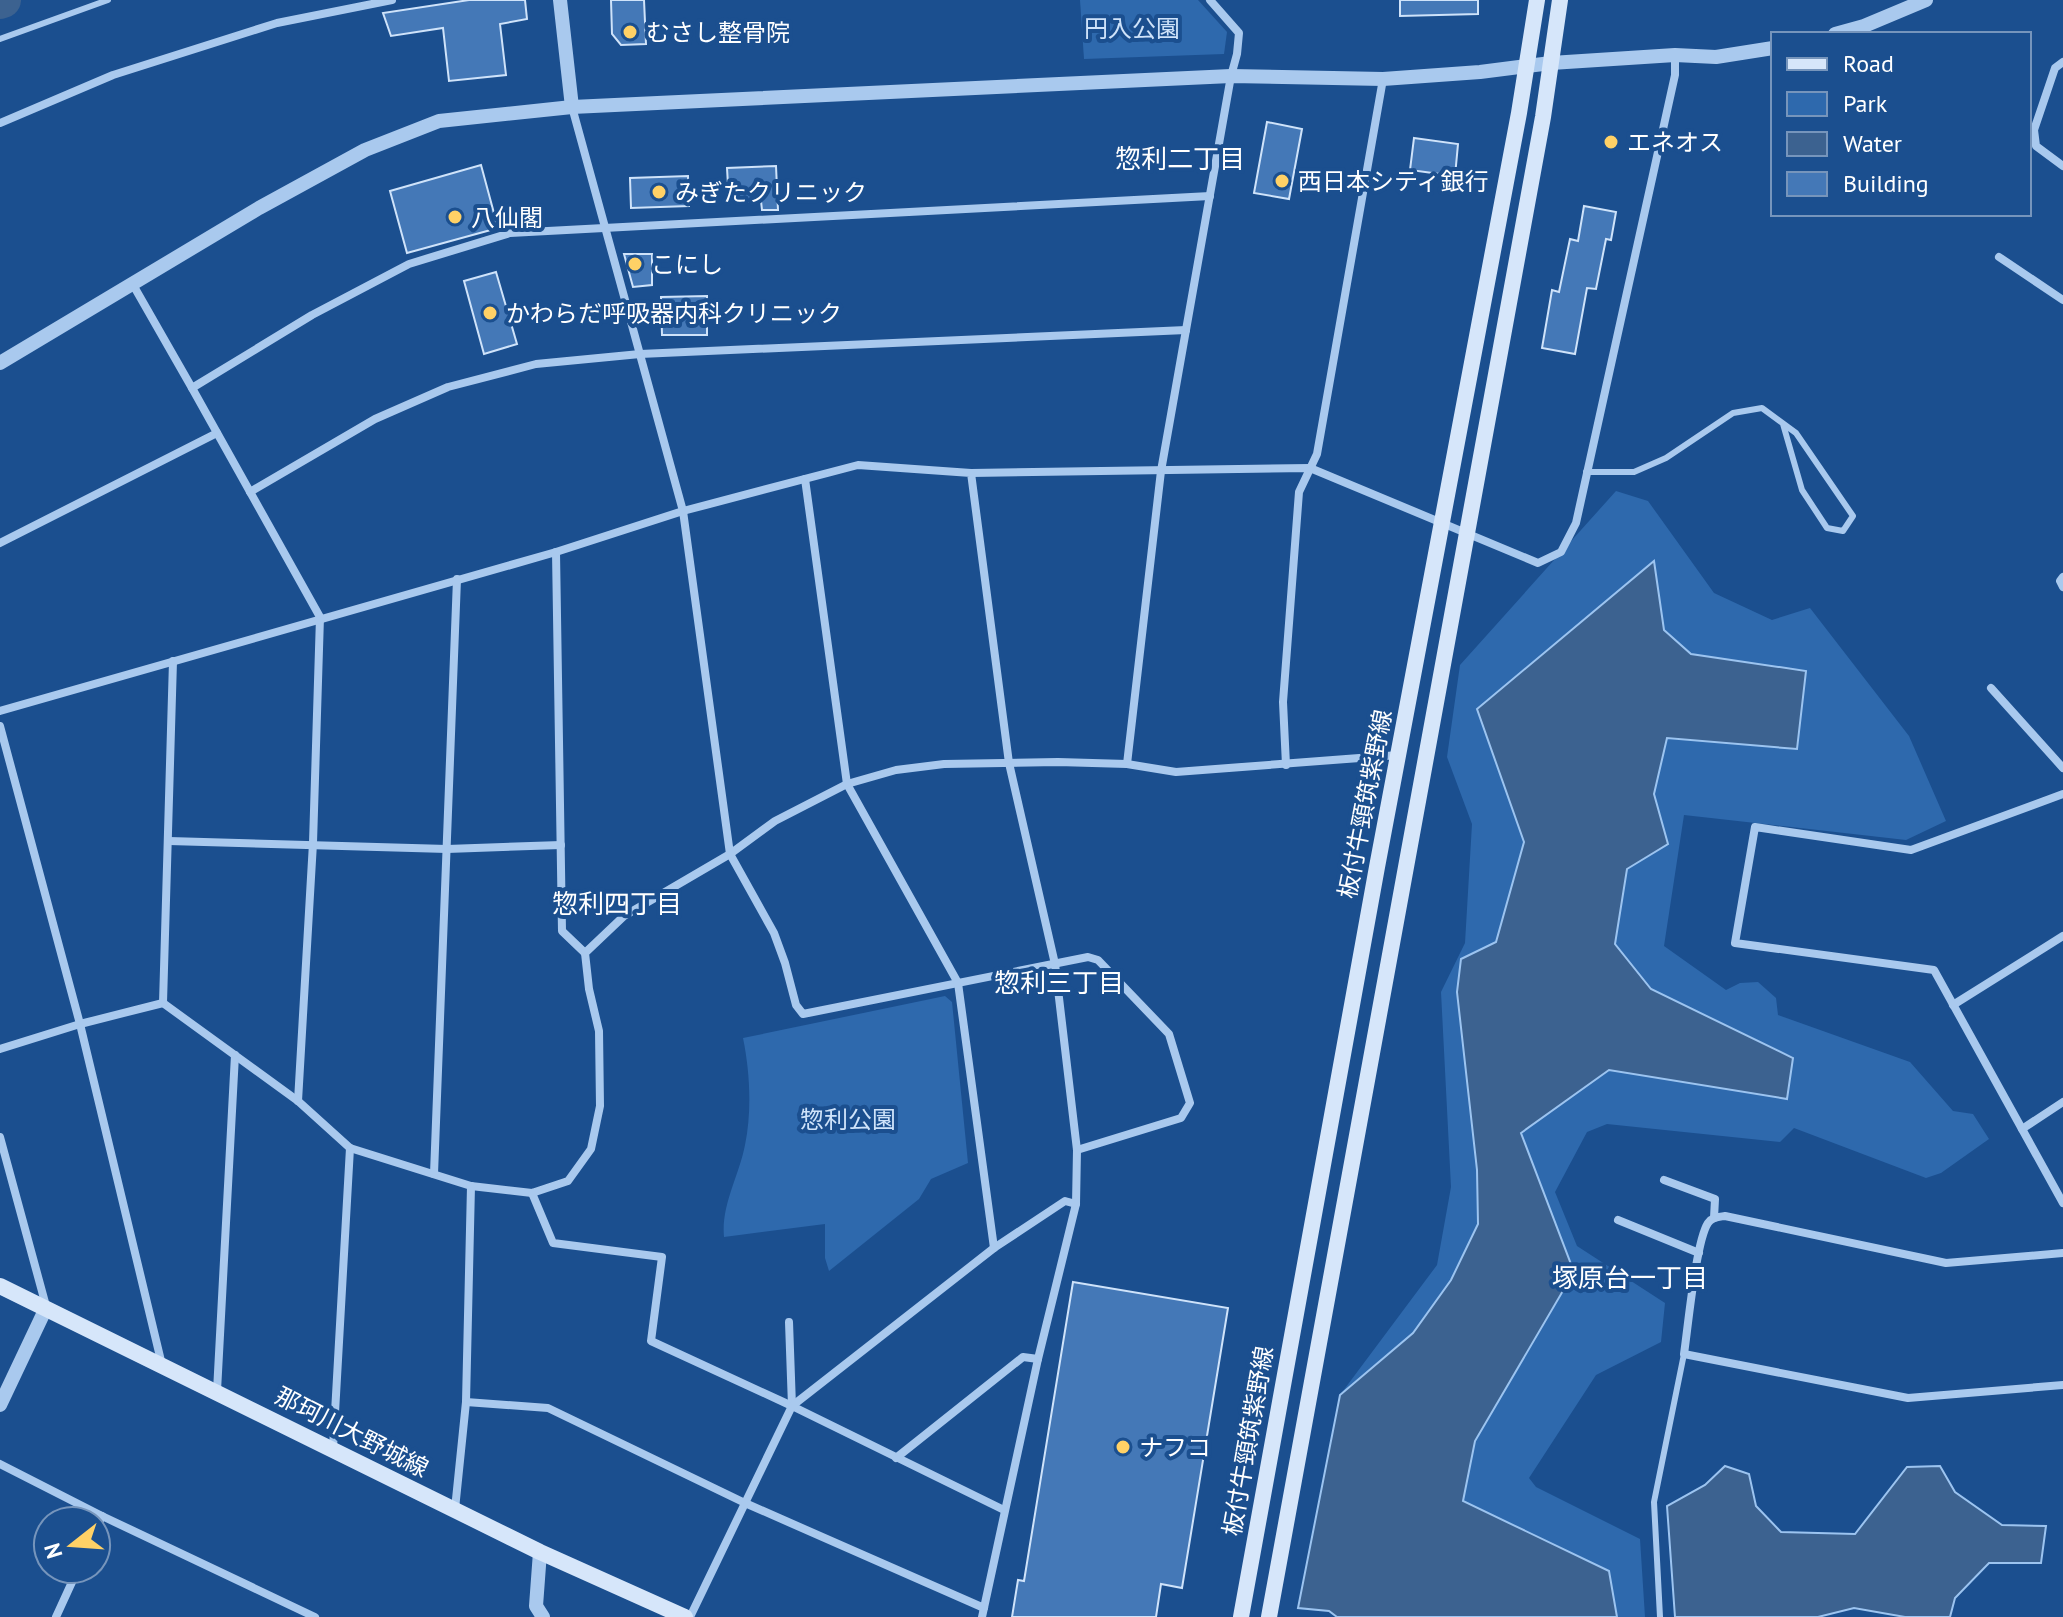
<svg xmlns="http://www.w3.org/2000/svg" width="2063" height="1617" font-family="'PT Sans','Noto Sans JP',sans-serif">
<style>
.green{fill:#2e69ad}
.water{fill:#3c6290;stroke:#9cc4f0;stroke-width:2}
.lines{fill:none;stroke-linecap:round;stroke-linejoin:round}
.river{stroke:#3c6290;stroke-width:36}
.building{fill:#4478b7;stroke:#cfe3fa;stroke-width:2}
.service{stroke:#a9c9ee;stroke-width:6}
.minor{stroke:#a9c9ee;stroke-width:8}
.tertiary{stroke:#a9c9ee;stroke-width:14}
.secondary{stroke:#d6e6fa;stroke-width:16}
.poi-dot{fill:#ffd166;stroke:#1b4f8f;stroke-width:3}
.labels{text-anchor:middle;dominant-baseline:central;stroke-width:8;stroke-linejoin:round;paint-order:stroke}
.park-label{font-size:24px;fill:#cfe3fa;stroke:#1b4f8f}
.poi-label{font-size:24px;fill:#fff;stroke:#1b4f8f;text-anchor:start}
.street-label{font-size:24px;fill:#fff;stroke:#1b4f8f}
.neighbourhood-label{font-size:26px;fill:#fff;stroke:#1b4f8f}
</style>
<rect width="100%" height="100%" fill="#1b4f8f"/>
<!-- green -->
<g class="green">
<polygon points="1080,0 1198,0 1227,32 1224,54 1084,59"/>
<polygon points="1616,491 1648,501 1714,593 1772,620 1810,608 1909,736 1946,821 1906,840 1684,815 1664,946 1726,990 1740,983 1758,982 1776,998 1778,1015 1910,1062 1953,1111 1973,1114 1989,1139 1941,1173 1926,1178 1794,1128 1780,1142 1607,1124 1587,1132 1555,1192 1577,1246 1665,1303 1661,1342 1596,1375 1529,1478 1536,1487 1640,1539 1645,1617 1617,1617 1609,1571 1463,1501 1474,1441 1574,1272 1521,1133 1609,1070 1787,1099 1793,1057 1651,989 1615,944 1627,869 1668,843 1654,794 1667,738 1797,749 1806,672 1691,654 1664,630 1654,562 1477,709 1524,842 1496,942 1461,959 1477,1170 1478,1224 1451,1280 1413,1333 1340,1395 1437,1265 1451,1187 1441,992 1465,943 1472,824 1447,757 1460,665"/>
<path d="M 945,996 L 952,1002 L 968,1163 L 931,1179 L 919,1199 L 829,1271 L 825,1258 L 825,1224 L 724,1237 C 721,1205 739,1176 745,1145 C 752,1111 750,1072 743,1038 Z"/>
</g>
<!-- water -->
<g class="water">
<polygon points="1654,561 1664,630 1691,654 1806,671 1797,749 1667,738 1654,794 1668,844 1627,869 1615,944 1651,989 1793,1058 1787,1099 1609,1070 1521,1133 1574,1272 1475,1441 1463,1501 1609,1571 1617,1617 1337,1617 1329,1611 1298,1608 1340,1395 1413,1333 1451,1280 1478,1224 1477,1170 1457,992 1461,959 1496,942 1524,842 1477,709"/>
<polygon points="1725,1466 1749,1474 1756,1506 1781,1532 1855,1534 1907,1467 1940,1466 1955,1492 2002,1525 2046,1526 2041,1563 1989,1563 1955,1598 1950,1617 1905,1617 1854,1608 1818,1617 1675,1617 1667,1506 1705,1485"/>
</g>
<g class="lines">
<!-- river -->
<polyline class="river" points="0,1 3,0"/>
</g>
<!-- building -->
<g class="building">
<polygon points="469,0 525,0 527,19 500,24 506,75 449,81 443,28 391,36 383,13"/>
<polygon points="611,0 644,0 646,44 621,45 612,34"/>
<polygon points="1400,0 1478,0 1478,14 1400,16"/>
<polygon points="1267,122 1302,129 1289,199 1254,193"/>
<polygon points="1414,138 1458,144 1455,176 1410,170"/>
<polygon points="481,165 498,228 407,253 390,191"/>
<polygon points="776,166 778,210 762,210 761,201 729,202 727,168"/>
<polygon points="688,176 689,206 631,208 630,178"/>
<polygon points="1584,206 1616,212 1611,240 1606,239 1596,289 1587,288 1575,354 1542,348 1552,290 1559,292 1570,239 1578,241"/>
<polygon points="624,254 652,254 652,285 633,287"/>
<polygon points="496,272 517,344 484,354 464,281"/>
<polygon points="707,296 707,335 662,335 661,297"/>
<polygon points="1073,1282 1228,1308 1182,1588 1161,1584 1156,1617 1012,1617 1018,1580 1024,1581"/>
</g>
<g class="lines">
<!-- service -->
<g class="service">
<polyline points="0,39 108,0"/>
<polyline points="1586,472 1634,472 1666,458 1733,413 1762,408 1796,433 1853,516 1843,531 1827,528 1802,490 1783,424"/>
<polyline points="1660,1617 1654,1502 1684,1354"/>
</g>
<!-- minor -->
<g class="minor">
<polyline points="2063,62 2055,68 2034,130 2036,146 2063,166"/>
<polyline points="572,107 683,511 730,854 774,933 785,963 796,1005 803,1014 1088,957 1098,960 1169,1034 1190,1103 1181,1118 1077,1150"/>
<polyline points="0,123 113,75 277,23 392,0"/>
<polyline points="1999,257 2063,300"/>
<polyline points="132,283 192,388 312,315 409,264 510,233 1210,196"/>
<polyline points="192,388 320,617 313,843 298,1101"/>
<polyline points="971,473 1310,468 1538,563 1561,552 1576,523 1675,75 1675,55"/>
<polyline points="805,479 847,784 958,983 994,1248"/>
<polyline points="250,492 375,419 448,387 536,364 640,354 1186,330"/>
<polyline points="0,543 217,433"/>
<polyline points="556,552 562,931 585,953"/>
<polyline points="2063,577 2060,581 2063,587"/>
<polyline points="1991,688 2063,768"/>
<polyline points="0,711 556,552 683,511 858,465 971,473 1009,763 1055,964 1077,1150 1076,1204 1038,1359 982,1617"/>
<polyline points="0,726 80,1024 162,1365"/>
<polyline points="1127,764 1161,471 1231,76 1237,54 1239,33 1210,0"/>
<polyline points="1286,765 1283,702 1299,492 1317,454 1383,79"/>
<polyline points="2063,794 1911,850 1755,827 1735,943 1934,970 2063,1203"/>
<polyline points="169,841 447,849 561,845"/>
<polyline points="163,1003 298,1101 350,1148 471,1186 532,1193 568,1181 591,1149 600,1106 599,1031 589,989 585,953 624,916 730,854 775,821 847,784 896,770 944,764 1058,762 1127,764 1176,772 1399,755"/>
<polyline points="1953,1005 2063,936"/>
<polyline points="0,1049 80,1024 163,1003 173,661"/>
<polyline points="2022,1129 2063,1102"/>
<polyline points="0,1137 46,1306"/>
<polyline points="434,1174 457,579"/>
<polyline points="1664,1180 1715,1199 1714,1218"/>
<polyline points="532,1193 553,1243 662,1257 651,1341 792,1406 1004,1510"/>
<polyline points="1618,1220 1699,1253"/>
<path d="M 2063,1253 L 1946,1263 L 1725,1216 C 1719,1217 1712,1217 1708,1223 C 1696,1241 1688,1327 1684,1354 L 1908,1398 L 2063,1385"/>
<polyline points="789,1322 792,1406"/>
<polyline points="217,1391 235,1055"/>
<polyline points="466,1402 548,1408 745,1503 984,1608"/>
<polyline points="333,1448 350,1148"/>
<polyline points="896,1458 1023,1357 1038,1359"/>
<polyline points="0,1464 102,1516 315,1617"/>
<polyline points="455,1509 466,1402 471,1186"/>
<polyline points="96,1529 102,1516"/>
<polyline points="56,1617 78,1569"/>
<polyline points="690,1617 792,1406 994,1248 1065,1201 1076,1204"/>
</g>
<!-- tertiary -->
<g class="tertiary">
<polyline points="560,0 572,107"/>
<polyline points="1835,34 1864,26 1926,0"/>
<polyline points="0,363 259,208 365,150 439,121 572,107 1231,76 1383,79 1480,72 1551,63 1675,55 1716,57 1773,48"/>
<polyline points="0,1405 46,1308"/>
<polyline points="540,1552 536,1606 543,1617"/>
</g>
<!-- secondary -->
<g class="secondary">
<polyline points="0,1286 540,1552 685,1617"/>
<polyline points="1241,1617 1377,867 1519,113 1537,0"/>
<polyline points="1269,1617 1543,117 1560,0"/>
</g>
</g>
<!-- markers -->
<g class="poi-dot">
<circle cx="630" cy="32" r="8"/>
<circle cx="1611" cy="142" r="8"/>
<circle cx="1282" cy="181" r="8"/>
<circle cx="659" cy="192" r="8"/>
<circle cx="455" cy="217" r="8"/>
<circle cx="635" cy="264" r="8"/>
<circle cx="490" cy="313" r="8"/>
<circle cx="1123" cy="1447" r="8"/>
</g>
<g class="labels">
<!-- park labels -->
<g class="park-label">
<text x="1132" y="28">円入公園</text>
<text x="848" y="1119">惣利公園</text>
</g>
<!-- poi labels -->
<g class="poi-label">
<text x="646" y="32">むさし整骨院</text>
<text x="1627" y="142">エネオス</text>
<text x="1298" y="181">西日本シティ銀行</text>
<text x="675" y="192">みぎたクリニック</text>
<text x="471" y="217">八仙閣</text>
<text x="651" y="264">こにし</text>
<text x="506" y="313">かわらだ呼吸器内科クリニック</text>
<text x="1139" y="1447">ナフコ</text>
</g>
<!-- street labels -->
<g class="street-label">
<text transform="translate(1365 804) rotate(-79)">板付牛頸筑紫野線</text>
<text transform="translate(352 1432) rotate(27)">那珂川大野城線</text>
<text transform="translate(1248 1441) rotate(-80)">板付牛頸筑紫野線</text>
</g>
<!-- neighbourhood labels -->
<g class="neighbourhood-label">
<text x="1180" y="158">惣利二丁目</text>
<text x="617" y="903">惣利四丁目</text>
<text x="1059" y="982">惣利三丁目</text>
<text x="1630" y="1277">塚原台一丁目</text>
</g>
</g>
<!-- legend -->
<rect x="1771" y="32" width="260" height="184" fill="#1b4f8f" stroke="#7695bc" stroke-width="2"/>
<rect x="1787" y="58" width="40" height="12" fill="#d6e6fa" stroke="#7695bc" stroke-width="2"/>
<text x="1843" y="72" font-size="24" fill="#ffffff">Road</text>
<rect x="1787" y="92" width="40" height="24" fill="#2e69ad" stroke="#7695bc" stroke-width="2"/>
<text x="1843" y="112" font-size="24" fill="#ffffff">Park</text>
<rect x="1787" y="132" width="40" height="24" fill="#3c6290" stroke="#7695bc" stroke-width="2"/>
<text x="1843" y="152" font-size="24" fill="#ffffff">Water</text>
<rect x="1787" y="172" width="40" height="24" fill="#4478b7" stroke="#7695bc" stroke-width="2"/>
<text x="1843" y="192" font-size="24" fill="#ffffff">Building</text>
<!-- north arrow -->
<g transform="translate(72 1545) rotate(253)"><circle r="38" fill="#1b4f8f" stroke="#7695bc" stroke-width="2"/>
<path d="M0-6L14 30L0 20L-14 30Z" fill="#ffd166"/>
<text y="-12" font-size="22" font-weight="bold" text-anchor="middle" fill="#ffffff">N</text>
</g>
</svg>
